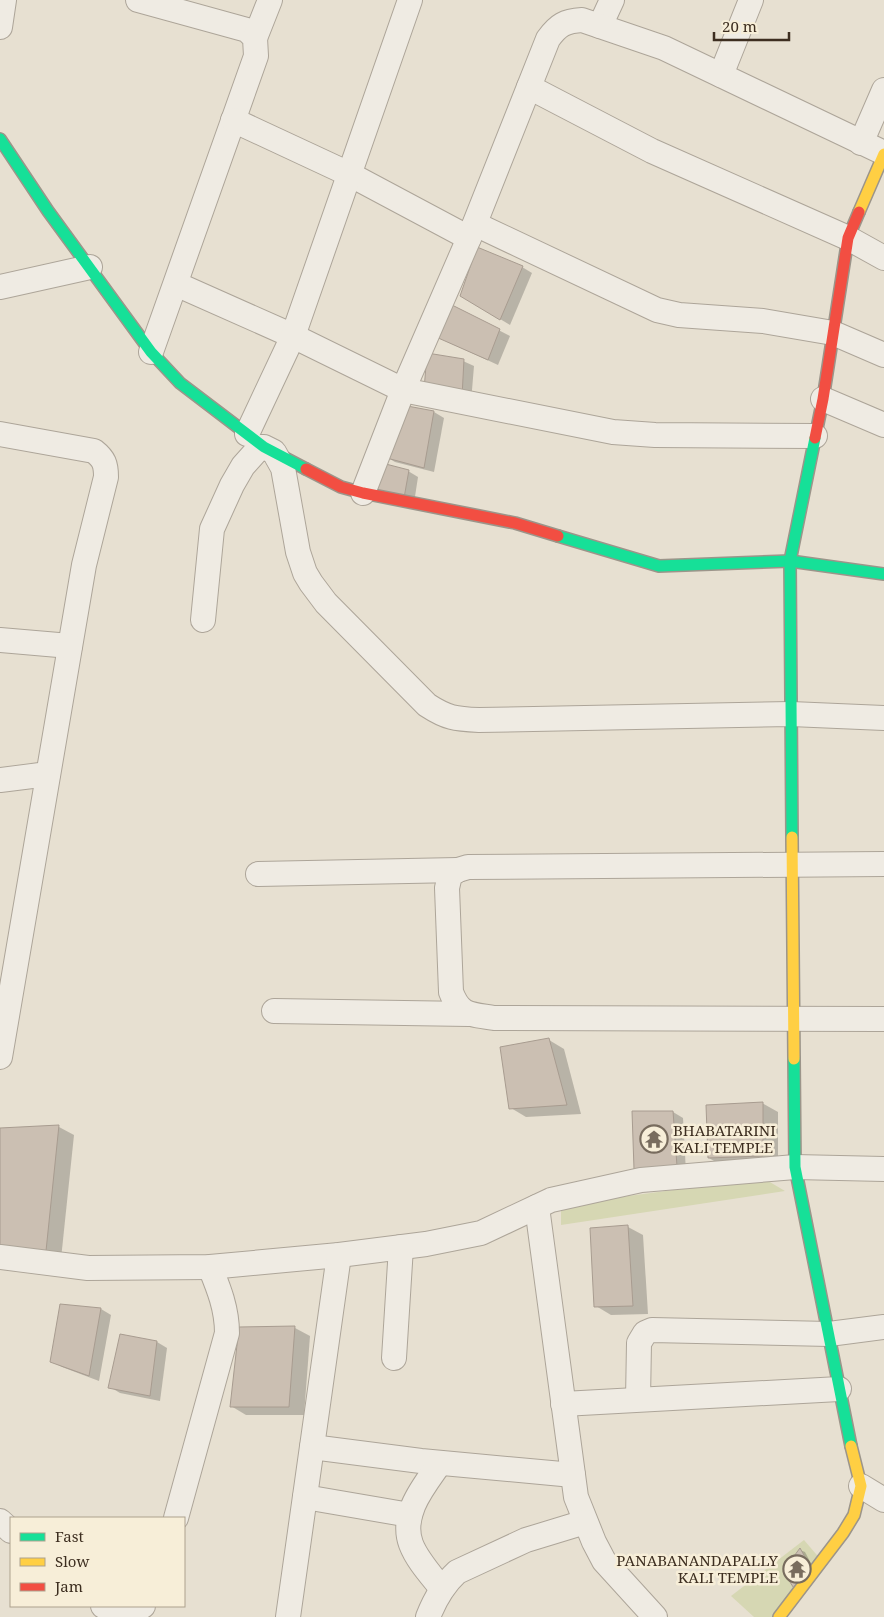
<svg xmlns="http://www.w3.org/2000/svg" width="884" height="1617" font-family="'Noto Serif',serif">
<style>
.green{fill:#d6d7b3}
.shadow{fill:#0003}
.building{fill:#cbbfb2;stroke:#a89c90}
.lines{fill:none;stroke-linecap:round;stroke-linejoin:round}
.street-casing{stroke:#ada599;stroke-width:26}
.fast-casing{stroke:#9c958a;stroke-width:14}
.slow-casing{stroke:#9c958a;stroke-width:14}
.jam-casing{stroke:#9c958a;stroke-width:14}
.street{stroke:#efebe3;stroke-width:24}
.fast{stroke:#16e098;stroke-width:11}
.slow{stroke:#ffcf43;stroke-width:11}
.jam{stroke:#f24e42;stroke-width:11}
.labels{text-anchor:middle;dominant-baseline:central;stroke-width:5;stroke-linejoin:round;paint-order:stroke}
.poi-label{font-size:15px;fill:#3d2e20;stroke:#f7eed8;text-anchor:start}
</style>
<rect width="100%" height="100%" fill="#e7e0d1"/>
<!-- green -->
<g class="green">
<polygon points="763,1178 785,1191 561,1225 561,1205"/>
<polygon points="804,1540 822,1561 776,1617 754,1617 731,1596"/>
</g>
<!-- shadow -->
<g class="shadow">
<polygon points="522,267 532,273 510,325 462,296"/>
<polygon points="450,305 510,336 498,365 448,342"/>
<polygon points="428,354 463,361 474,366 471,402"/>
<polygon points="434,412 444,418 434,472 395,462 385,456"/>
<polygon points="408,471 418,477 414,503 381,496"/>
<polygon points="549,1040 564,1049 581,1114 526,1117 511,1108"/>
<polygon points="762,1103 778,1112 778,1164 724,1167 709,1158"/>
<polygon points="673,1112 683,1118 686,1172 645,1174 635,1168"/>
<polygon points="59,1127 74,1135 61,1259 0,1247 0,1150 2,1129"/>
<polygon points="628,1227 643,1235 648,1314 611,1315 596,1306 591,1229"/>
<polygon points="101,1309 111,1315 99,1381 62,1367 51,1361"/>
<polygon points="295,1328 310,1336 304,1415 246,1415 231,1406"/>
<polygon points="121,1336 157,1342 167,1348 160,1401 120,1393 110,1387"/>
<polygon points="800,1550 805,1552 815,1571 784,1571"/>
</g>
<!-- building -->
<g class="building">
<polygon points="477,247 523,266 500,320 460,296"/>
<polygon points="450,304 500,329 488,360 436,337"/>
<polygon points="427,353 464,359 462,397 424,390"/>
<polygon points="402,405 434,411 424,468 383,457"/>
<polygon points="378,462 409,470 404,498 369,491"/>
<polygon points="549,1038 567,1105 509,1109 500,1047"/>
<polygon points="763,1102 763,1156 708,1158 706,1105"/>
<polygon points="632,1111 673,1111 677,1166 634,1169"/>
<polygon points="59,1125 46,1251 0,1245 0,1128"/>
<polygon points="628,1225 633,1306 594,1307 590,1228"/>
<polygon points="60,1304 101,1308 89,1376 50,1362"/>
<polygon points="295,1326 289,1407 230,1407 239,1327"/>
<polygon points="120,1334 157,1341 150,1396 108,1388"/>
<polygon points="800,1548 811,1568 795,1590 783,1571"/>
</g>
<g class="lines">
<!-- street casing -->
<g class="street-casing">
<g id="street">
<polyline points="138,0 247,30 255,38 256,56 151,352"/>
<polyline points="600,26 612,0"/>
<polyline points="0,27 4,0"/>
<polyline points="255,38 270,0"/>
<polyline points="721,75 751,0"/>
<polyline points="529,87 652,151 848,238 884,258"/>
<polyline points="233,120 349,174 469,238"/>
<polyline points="861,143 884,90"/>
<polyline points="475,224 657,310 679,315 763,321 833,333 884,355"/>
<polyline points="176,284 293,336 403,390 613,432 655,435 815,436"/>
<polyline points="0,287 90,267"/>
<polyline points="823,399 884,425"/>
<path d="M 0,434 L 94,451 C 104,459 106,464 106,477 L 84,565 L 0,1057"/>
<polyline points="247,434 293,336 410,0"/>
<path d="M 363,493 L 403,390 L 469,238 L 548,39 C 558,25 565,21 582,20 L 664,48 L 884,153"/>
<path d="M 203,620 L 212,529 L 232,485 L 243,466 L 260,447 L 264,447 L 274,452 L 283,468 L 298,552 L 305,573 L 311,583 L 326,603 L 427,705 C 447,718 455,719 479,720 L 791,714 L 884,718"/>
<polyline points="0,640 70,646"/>
<polyline points="0,780 48,774"/>
<path d="M 884,864 L 468,867 L 458,870 L 450,875 L 447,888 L 451,992 C 460,1016 470,1014 494,1018 L 884,1019"/>
<polyline points="258,874 458,870"/>
<polyline points="274,1011 469,1014"/>
<polyline points="537,1207 576,1497 594,1542 604,1561 655,1617"/>
<polyline points="0,1257 88,1268 210,1267 339,1255 426,1244 481,1233 551,1200 641,1180 795,1167 884,1169"/>
<polyline points="394,1358 401,1247"/>
<polyline points="638,1399 639,1343 645,1333 652,1330 829,1334 884,1327"/>
<polyline points="563,1404 839,1389"/>
<polyline points="312,1447 421,1461 573,1475"/>
<path d="M 440,1463 C 424,1486 400,1514 411,1544 C 417,1560 431,1575 442,1589"/>
<polyline points="861,1486 884,1500"/>
<polyline points="305,1497 410,1515"/>
<path d="M 176,1518 L 227,1333 C 227,1309 219,1289 210,1267"/>
<polyline points="0,1521 11,1531"/>
<polyline points="103,1606 117,1610 143,1606"/>
<polyline points="288,1617 339,1255"/>
<path d="M 428,1617 C 435,1599 443,1585 457,1572 L 526,1540 L 585,1522"/>
</g>
</g>
<!-- fast casing -->
<g class="fast-casing">
<g id="fast">
<polyline points="0,139 48,211 151,352 180,383 264,447 306,469"/>
<polyline points="558,536 659,566 790,561 884,574"/>
<polyline points="792,837 790,561 815,438"/>
<polyline points="794,1059 795,1167 851,1446"/>
</g>
</g>
<!-- slow casing -->
<g class="slow-casing">
<g id="slow">
<polyline points="859,212 884,154"/>
<polyline points="792,837 794,1059"/>
<polyline points="779,1617 843,1533 854,1515 861,1486 851,1446"/>
</g>
</g>
<!-- jam casing -->
<g class="jam-casing">
<g id="jam">
<polyline points="815,438 823,399 848,238 859,212"/>
<polyline points="306,469 341,487 363,493 515,523 558,536"/>
</g>
</g>
<!-- street -->
<use href="#street" class="street"/>
<!-- fast -->
<use href="#fast" class="fast"/>
<!-- slow -->
<use href="#slow" class="slow"/>
<!-- jam -->
<use href="#jam" class="jam"/>
</g>
<!-- icons -->
<defs>
<g id="temple-ring" transform="scale(1.4375)"><circle r="9.5" fill="#f7eed8" stroke="#786c5e" stroke-width="1.5"/><path d="M0-6L5-2H3V0L6.5 2.5H4V6H1.5V3h-3V6H-4V2.5H-6.5L-3 0V-2H-5Z" fill="#786c5e"/></g>
</defs>
<g fill-rule="evenodd">
<use href="#temple-ring" x="654" y="1139"/>
<use href="#temple-ring" x="797" y="1569"/>
</g>
<g class="labels">
<!-- poi labels -->
<g class="poi-label">
<text x="673" y="1130">BHABATARINI<tspan x="673" dy="17">KALI TEMPLE</tspan></text>
<text x="778" y="1560" text-anchor="end">PANABANANDAPALLY<tspan x="778" dy="17">KALI TEMPLE</tspan></text>
</g>
</g>
<!-- legend -->
<rect x="10" y="1517" width="175" height="90" fill="#f7eed8" stroke="#ada18e"/>
<rect x="20" y="1533" width="25" height="8" fill="#16e098" stroke="#ada18e"/>
<text x="55" y="1542" font-size="15" fill="#3d2e20">Fast</text>
<rect x="20" y="1558" width="25" height="8" fill="#ffcf43" stroke="#ada18e"/>
<text x="55" y="1567" font-size="15" fill="#3d2e20">Slow</text>
<rect x="20" y="1583" width="25" height="8" fill="#f24e42" stroke="#ada18e"/>
<text x="55" y="1592" font-size="15" fill="#3d2e20">Jam</text>
<!-- scale -->
<path d="M714 32v8h75v-8" fill="none" stroke="#3d2e20" stroke-width="2.5"/>
<text x="722" y="32" font-size="15" fill="#3d2e20" stroke="#f7eed8" stroke-width="4" paint-order="stroke">20 m</text>
</svg>
